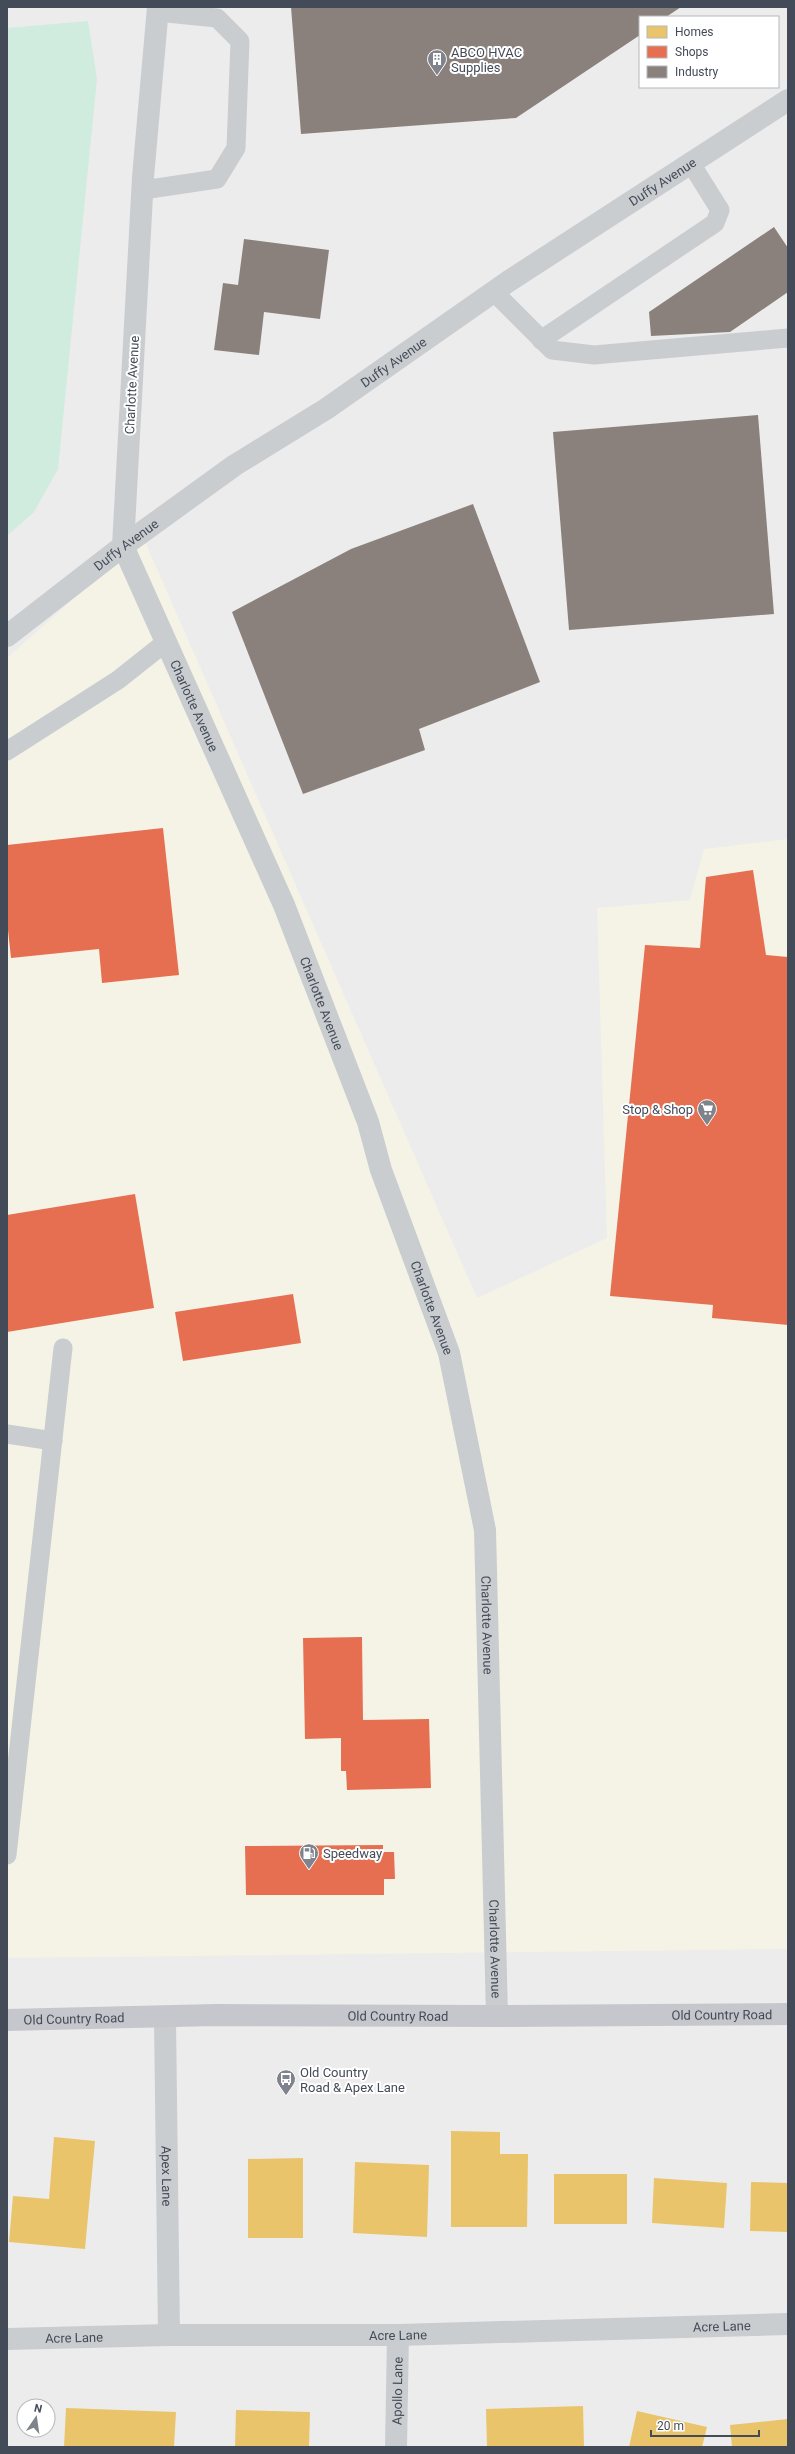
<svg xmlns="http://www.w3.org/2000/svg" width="795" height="2454" font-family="Roboto,sans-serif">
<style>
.commercial{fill:#f4f3e6}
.green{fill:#d0ecdf}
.homes{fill:#e9c46a}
.shops{fill:#e76f51}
.industry{fill:#8a817c}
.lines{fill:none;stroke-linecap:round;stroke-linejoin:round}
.service{stroke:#cacdd0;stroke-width:19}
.minor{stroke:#cacdd0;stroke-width:22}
.tertiary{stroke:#cacdd0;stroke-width:22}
.primary{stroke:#c5c7cc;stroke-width:22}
.labels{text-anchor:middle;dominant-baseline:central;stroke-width:4;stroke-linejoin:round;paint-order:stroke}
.poi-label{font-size:13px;fill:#444b58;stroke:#fff;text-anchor:start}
.street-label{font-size:13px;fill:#444b58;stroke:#fff}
</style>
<rect width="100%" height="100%" fill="#edecec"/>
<!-- commercial -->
<polygon class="commercial" points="143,537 477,1298 607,1238 597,908 690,900 704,849 788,839 788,1949 7,1958 7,658"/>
<!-- green -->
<polygon class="green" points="88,21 97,79 58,469 34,512 7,536 7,28"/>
<!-- homes -->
<g class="homes">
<polygon points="451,2131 500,2132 500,2154 528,2154 527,2227 451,2227"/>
<polygon points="54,2137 95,2141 85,2249 9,2242 13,2196 49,2199"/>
<polygon points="303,2158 303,2238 248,2238 248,2159"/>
<polygon points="355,2162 429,2165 427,2237 353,2233"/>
<rect x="554" y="2174" width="73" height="50"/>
<polygon points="654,2178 727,2183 724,2228 652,2223"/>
<polygon points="751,2182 788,2183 788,2232 750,2231"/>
<polygon points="583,2406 584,2447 487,2447 486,2409"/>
<polygon points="66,2408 176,2412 174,2447 64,2447"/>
<polygon points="236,2410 310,2412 309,2447 235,2447"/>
<polygon points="637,2411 707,2427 702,2447 629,2447"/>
<polygon points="788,2419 788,2447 732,2447 730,2425"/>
</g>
<!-- shops -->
<g class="shops">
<polygon points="163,828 179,975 102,983 99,949 11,958 7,921 7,845"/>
<polygon points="753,870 766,955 788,957 788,1325 712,1318 713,1305 610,1296 645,945 700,948 706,877"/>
<polygon points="135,1194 154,1308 7,1332 7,1215"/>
<polygon points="293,1294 301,1343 183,1361 175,1312"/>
<polygon points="362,1637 363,1720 429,1719 431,1788 347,1790 346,1771 341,1771 341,1738 305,1739 303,1638"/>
<polygon points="383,1845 383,1852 394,1852 395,1879 384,1879 384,1895 246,1895 245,1846"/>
</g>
<!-- industry -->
<g class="industry">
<polygon points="291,7 681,7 666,17 640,17 640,35 516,118 301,134"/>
<polygon points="774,227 788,248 788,292 730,332 651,336 649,312"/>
<polygon points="244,239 329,250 320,319 264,312 259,355 214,350 223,283 238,285"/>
<polygon points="758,415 774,614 569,630 553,432"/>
<polygon points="473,504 540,682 419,729 425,750 303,794 232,612 351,549"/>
</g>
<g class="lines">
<!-- service -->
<g class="service">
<polyline points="143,190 217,179 236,148 240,41 217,18 157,12"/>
<polyline points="494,292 552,350 594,355 788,338"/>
<polyline points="541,340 715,223 720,210 690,162"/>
<polyline points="7,751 118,680 166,642"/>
<polyline points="7,1434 53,1441"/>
<polyline points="7,1855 63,1348"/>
</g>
<!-- minor -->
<g class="minor">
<path id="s1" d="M 165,2018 L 169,2335"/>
<path id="s2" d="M 7,2339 L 169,2335 L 398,2335 L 788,2324"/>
<path id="s3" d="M 396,2447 L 398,2335"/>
</g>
<!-- tertiary -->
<g class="tertiary">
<path id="s4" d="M 158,7 L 143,177 L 123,546 L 284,905 L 368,1122 L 381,1170 L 449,1353 L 485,1530 L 497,2016"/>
<path id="s5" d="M 7,636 L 123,546 L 235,465 L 326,409 L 509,281 L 788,100"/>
</g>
<!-- primary -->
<path class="primary" id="s6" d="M 7,2020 L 216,2015 L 497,2016 L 788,2014"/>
</g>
<!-- icons -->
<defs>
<g id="building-pin" transform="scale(1)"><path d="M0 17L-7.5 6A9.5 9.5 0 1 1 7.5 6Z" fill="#7f838c" stroke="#fff"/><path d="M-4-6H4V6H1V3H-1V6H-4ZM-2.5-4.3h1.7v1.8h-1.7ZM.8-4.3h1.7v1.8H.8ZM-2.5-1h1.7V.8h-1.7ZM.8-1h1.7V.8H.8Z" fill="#fff"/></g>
<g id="supermarket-pin" transform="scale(1)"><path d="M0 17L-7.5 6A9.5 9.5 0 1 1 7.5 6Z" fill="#7f838c" stroke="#fff"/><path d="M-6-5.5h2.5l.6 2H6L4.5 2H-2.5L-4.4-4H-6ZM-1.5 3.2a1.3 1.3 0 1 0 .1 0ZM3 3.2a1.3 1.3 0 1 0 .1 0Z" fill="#fff"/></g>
<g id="fuel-pin" transform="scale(1)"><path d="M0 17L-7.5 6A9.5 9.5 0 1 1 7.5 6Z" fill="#7f838c" stroke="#fff"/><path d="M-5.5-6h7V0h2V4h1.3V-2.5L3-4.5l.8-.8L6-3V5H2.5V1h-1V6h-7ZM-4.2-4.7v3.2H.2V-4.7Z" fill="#fff"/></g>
<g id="bus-pin" transform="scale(1)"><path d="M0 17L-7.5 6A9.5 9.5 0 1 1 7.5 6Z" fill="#7f838c" stroke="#fff"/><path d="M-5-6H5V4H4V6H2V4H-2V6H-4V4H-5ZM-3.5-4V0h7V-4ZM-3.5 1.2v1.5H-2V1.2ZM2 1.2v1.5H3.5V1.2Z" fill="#fff"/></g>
</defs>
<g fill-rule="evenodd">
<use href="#building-pin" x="437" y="59"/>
<use href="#supermarket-pin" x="707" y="1109"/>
<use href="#fuel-pin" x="309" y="1853"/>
<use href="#bus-pin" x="286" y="2079"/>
</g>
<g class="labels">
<!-- poi labels -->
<g class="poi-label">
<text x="451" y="52">ABCO HVAC<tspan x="451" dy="15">Supplies</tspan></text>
<text x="693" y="1109" text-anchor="end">Stop &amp; Shop</text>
<text x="323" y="1853">Speedway</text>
<text x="300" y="2072">Old Country<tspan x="300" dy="15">Road &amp; Apex Lane</tspan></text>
</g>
<!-- street labels -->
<g class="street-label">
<text stroke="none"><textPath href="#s5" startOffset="798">Duffy Avenue</textPath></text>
<text stroke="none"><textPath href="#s5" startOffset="474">Duffy Avenue</textPath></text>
<text transform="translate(132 385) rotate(-87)">Charlotte Avenue</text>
<text stroke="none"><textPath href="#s5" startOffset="150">Duffy Avenue</textPath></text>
<text stroke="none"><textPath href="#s4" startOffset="715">Charlotte Avenue</textPath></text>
<text stroke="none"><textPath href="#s4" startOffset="1039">Charlotte Avenue</textPath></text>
<text stroke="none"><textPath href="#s4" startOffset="1363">Charlotte Avenue</textPath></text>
<text stroke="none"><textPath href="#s4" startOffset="1687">Charlotte Avenue</textPath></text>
<text stroke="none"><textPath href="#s4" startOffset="2011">Charlotte Avenue</textPath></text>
<text stroke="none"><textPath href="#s6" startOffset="715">Old Country Road</textPath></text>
<text stroke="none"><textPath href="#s6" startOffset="391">Old Country Road</textPath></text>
<text stroke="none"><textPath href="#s6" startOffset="67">Old Country Road</textPath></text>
<text stroke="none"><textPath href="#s1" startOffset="158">Apex Lane</textPath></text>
<text stroke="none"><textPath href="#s2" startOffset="715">Acre Lane</textPath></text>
<text stroke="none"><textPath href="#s2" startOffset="391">Acre Lane</textPath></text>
<text stroke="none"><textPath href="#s2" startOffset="67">Acre Lane</textPath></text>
<text stroke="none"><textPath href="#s3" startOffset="56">Apollo Lane</textPath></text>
</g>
</g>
<!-- border -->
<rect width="795" height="2454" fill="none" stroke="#444b58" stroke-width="16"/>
<!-- legend -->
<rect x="639" y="16" width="140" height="72" fill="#ffffff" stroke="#b4b7bc"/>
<rect x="647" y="26" width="20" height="12" fill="#e9c46a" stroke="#b4b7bc"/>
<text x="675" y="36" font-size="12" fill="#444b58">Homes</text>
<rect x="647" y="46" width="20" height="12" fill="#e76f51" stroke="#b4b7bc"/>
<text x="675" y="56" font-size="12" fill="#444b58">Shops</text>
<rect x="647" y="66" width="20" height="12" fill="#8a817c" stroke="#b4b7bc"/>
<text x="675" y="76" font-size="12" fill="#444b58">Industry</text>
<!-- north arrow -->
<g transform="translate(36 2418) rotate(13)"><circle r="19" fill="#ffffff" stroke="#b4b7bc"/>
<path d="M0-3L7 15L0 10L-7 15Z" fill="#7f838c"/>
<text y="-6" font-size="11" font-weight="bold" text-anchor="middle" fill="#444b58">N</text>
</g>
<!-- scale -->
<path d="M651 2430v6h108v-6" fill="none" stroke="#444b58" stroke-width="2"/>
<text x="657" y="2430" font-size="12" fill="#444b58" stroke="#ffffff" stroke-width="3" paint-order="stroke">20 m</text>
</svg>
